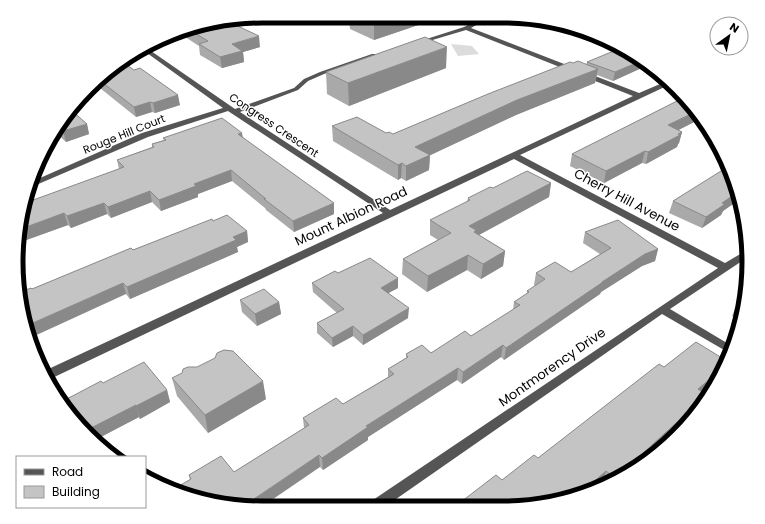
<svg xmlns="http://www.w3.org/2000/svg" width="765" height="524" font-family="Poppins,sans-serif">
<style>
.green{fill:#dcdcdc}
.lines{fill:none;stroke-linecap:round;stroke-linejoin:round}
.minor{fill:#555;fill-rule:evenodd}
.wall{fill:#a9a9a9}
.shaded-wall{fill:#898989}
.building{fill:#c4c4c4;stroke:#898989}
.labels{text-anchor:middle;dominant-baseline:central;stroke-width:3;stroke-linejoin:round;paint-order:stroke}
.far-street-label{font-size:11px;fill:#000;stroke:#fff}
.street-label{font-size:13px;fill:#000;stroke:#fff}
.rim{fill:none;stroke:#000;stroke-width:5}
</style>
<rect width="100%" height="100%" fill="#fff"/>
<!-- green -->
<polygon class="green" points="451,44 472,46 479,54 458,56"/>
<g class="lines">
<!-- minor -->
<polygon class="minor" points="478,20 485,20 471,28 639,93 667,81 671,84 520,155 725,263 747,250 748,257 670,309 732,346 731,354 662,314 386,506 368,506 370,502 718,268 514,159 48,380 42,372 383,213 228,111 148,137 29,188 31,182 142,133 223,108 147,53 147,51 151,51 235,109 294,88 304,79 320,72 372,54 376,54 376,56 324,74 308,81 298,90 240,112 390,210 633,96 466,30 419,44 414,43 464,27"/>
</g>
<!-- wall -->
<g class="wall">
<polygon points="347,17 436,19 374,40 350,29 349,19"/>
<polygon points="198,24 260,47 243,52 244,62 222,68 200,55 199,46 179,33"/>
<polygon points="628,50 647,65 646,66 613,81 597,75 595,83 516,115 430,155 429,170 406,181 401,178 398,180 333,141 332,126 393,134 573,63 586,65 587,62"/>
<polygon points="121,61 180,105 155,113 152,112 136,117 95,84"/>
<polygon points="446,68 349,106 327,94 326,72"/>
<polygon points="683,98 698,120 678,130 682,132 679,143 678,144 677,147 646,164 642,163 604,183 570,166 572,154"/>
<polygon points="71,110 87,124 89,134 66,142 56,133"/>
<polygon points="163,138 243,138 334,214 294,232 266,210 265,208 232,181 198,194 198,197 161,211 152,202 111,218 107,214 71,228 68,225 18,243 119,169 117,160 152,147 152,144 164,140"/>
<polygon points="730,168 736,197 733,204 723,211 721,215 702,228 669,213 673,201"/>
<polygon points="551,183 549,197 479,235 505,251 503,266 481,279 467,270 427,292 402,274 403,259 438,240 430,235 430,220 467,202 468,198 493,188"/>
<polygon points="213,221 247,231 248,242 237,247 238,252 130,299 126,294 32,289 133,250"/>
<polygon points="585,232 658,249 655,261 642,266 601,292 600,294 504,360 501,357 462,384 457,380 368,437 368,440 323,470 320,467 190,480 189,475 234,472 304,428 303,418 343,404 388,377 388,369 406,358 406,354 431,353 471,336 513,310 514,302 527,294 527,291 535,286 534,285 536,273 571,272 600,254 583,243"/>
<polygon points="338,273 398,288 388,293 408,318 363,345 353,336 333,347 317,333 317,323 337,313 313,292 312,283"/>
<polygon points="240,300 279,302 281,314 257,326 242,312"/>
<polygon points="741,300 738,319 732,316 737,304"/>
<polygon points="727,361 709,388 703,392 705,394 684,426 682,425 650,455 612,483 604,485 602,484 599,487 551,503 502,480 538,458 664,367"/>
<polygon points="172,378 266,399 208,433 177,396"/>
<polygon points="103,383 167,390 170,402 140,419 139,417 95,440 88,436"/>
</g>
<!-- shaded-wall -->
<g class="shaded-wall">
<polygon points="388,18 436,19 374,40 374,23"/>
<polygon points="259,36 260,47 243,52 244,62 222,68 220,57 232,44"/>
<polygon points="447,47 446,68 349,106 348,83"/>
<polygon points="641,61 647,65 646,66 613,81 615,72"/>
<polygon points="598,69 595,83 516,115 418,161 430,155 429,170 406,181 406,166 415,147 517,100"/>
<polygon points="178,95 180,105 155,113 153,103"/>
<polygon points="150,102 152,112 136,117 134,107"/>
<polygon points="693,113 698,120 665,137 668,125"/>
<polygon points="87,124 89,134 66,142 63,131"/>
<polygon points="682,132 679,143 678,144 677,147 646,164 648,152"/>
<polygon points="242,133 244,143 238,134"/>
<polygon points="645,151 642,163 604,183 606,171"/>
<polygon points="402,163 401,178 398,180 398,165"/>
<polygon points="231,170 232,181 198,194 198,197 161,211 159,200 194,184"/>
<polygon points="551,183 549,197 475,237 469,226"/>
<polygon points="734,188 736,197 733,204 723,211 721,215 702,228 706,217 722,203 731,190"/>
<polygon points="150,191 152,202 111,218 108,207"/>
<polygon points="104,203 107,214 71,228 67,216"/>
<polygon points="334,203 334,214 294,232 293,221"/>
<polygon points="64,213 68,225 18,243 18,230"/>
<polygon points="247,231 248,242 237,247 238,252 130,299 127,287"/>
<polygon points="658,249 655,261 642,266 601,292 600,294 504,360 506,348 602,282 645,254"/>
<polygon points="505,251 503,266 481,279 483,264"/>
<polygon points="468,255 467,270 427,292 428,276"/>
<polygon points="398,278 398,288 381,297 381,288"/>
<polygon points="123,283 126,294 30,338 26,326"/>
<polygon points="279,302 281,314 257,326 255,314"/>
<polygon points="409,308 408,318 363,345 363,335"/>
<polygon points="353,326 353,336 333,347 332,338"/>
<polygon points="503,345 501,357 462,384 463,372"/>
<polygon points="458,368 457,380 368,437 368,440 323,470 322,458 366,426"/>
<polygon points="722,369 709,388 693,401 698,389"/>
<polygon points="263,381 266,399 208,433 205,415"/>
<polygon points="167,390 170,402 140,419 136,406"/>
<polygon points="136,405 139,417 95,440 88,436 85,431"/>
<polygon points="687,413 682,425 650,455 637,464 640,456"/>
<polygon points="319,455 320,467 260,508 245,505"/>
<polygon points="606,471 602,484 599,487 581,493"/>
</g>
<!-- building -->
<g class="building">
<polygon points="362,18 388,18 374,23"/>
<polygon points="227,21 259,36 232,44 242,51 220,57 199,44 208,41 188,29 198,24"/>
<polygon points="425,37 447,47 348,83 326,72"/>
<polygon points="621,48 628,50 641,61 615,72 587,62"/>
<polygon points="121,61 134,70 140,68 178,95 153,103 150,102 134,107 99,80"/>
<polygon points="578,61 598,69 517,100 415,147 430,155 406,166 402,163 398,165 332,126 357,117 386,133 389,132 393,134 488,94 570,62 573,63"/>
<polygon points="683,98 693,113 668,125 682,132 678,134 680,135 648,152 645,151 606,171 572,154"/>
<polygon points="71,110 87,124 63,131 59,128"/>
<polygon points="222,118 242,133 238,134 334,203 293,221 264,199 266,199 231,170 194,184 196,186 159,200 150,191 108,207 104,203 67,216 64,213 18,230 25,203 124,167 117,160 154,147 152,144 166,140 163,138"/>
<polygon points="729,166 730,168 734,188 731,190 735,192 735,194 722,203 725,204 706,217 673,201"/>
<polygon points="527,171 551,183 469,226 476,230 474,232 505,251 483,264 468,255 428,276 403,259 451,233 430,220 470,200 468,198 490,187 493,188"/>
<polygon points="227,215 247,231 233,237 236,240 127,287 123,283 26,326 21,310 20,292 31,288 32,289 131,248 133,250 212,219 213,221"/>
<polygon points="618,220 658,249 645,254 602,282 603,282 506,348 503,345 463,372 458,368 366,426 368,427 322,458 319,455 245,505 172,490 191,479 189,475 221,456 234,472 309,425 303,418 336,398 343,404 394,374 388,369 408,357 406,354 422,345 431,353 465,331 471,336 520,305 514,302 529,292 527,291 545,279 536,273 555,262 571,272 611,248 585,232"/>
<polygon points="370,258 398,278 381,288 409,308 363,335 353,326 332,338 317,323 344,309 312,283 335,271 338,273"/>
<polygon points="264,289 279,302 255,314 240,300"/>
<polygon points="741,300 740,306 737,304"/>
<polygon points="696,342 727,361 722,369 698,389 705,394 691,415 687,413 640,456 644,459 640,462 616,479 606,471 581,493 551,503 457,505 496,475 502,480 534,455 538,458 659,364 664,367"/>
<polygon points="224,350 233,351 263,381 205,415 172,378 182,373 183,369 188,367 197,367 215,358 217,353"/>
<polygon points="144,362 167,390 136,406 136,405 85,431 63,401 101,381 103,383"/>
</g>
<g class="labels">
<!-- far-street labels -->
<g class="far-street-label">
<text transform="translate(274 125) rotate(34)">Congress Crescent</text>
<text transform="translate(124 134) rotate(-22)">Rouge Hill Court</text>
</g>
<!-- street labels -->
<g class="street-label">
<text transform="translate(627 200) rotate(28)">Cherry Hill Avenue</text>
<text transform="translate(351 216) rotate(-25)">Mount Albion Road</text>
<text transform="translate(552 367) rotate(-35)">Montmorency Drive</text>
</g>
</g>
<!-- crop -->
<path d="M0 0H765V524H0ZM262 23H503A239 239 0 0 1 742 262V262A239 239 0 0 1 503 501H262A239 239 0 0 1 23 262V262A239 239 0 0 1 262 23Z" fill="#fff" fill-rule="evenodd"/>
<path class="rim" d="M262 23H503A239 239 0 0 1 742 262V262A239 239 0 0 1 503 501H262A239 239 0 0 1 23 262V262A239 239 0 0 1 262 23Z"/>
<!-- legend -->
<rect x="16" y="456" width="130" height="52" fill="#ffffff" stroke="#999999"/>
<rect x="24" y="469" width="20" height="6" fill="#555555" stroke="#999999"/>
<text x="52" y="476" font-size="12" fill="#000000">Road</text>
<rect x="24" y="486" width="20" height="12" fill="#c4c4c4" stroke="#999999"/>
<text x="52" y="496" font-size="12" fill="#000000">Building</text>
<!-- north arrow -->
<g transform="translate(729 36) rotate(33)"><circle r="19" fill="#ffffff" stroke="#999999"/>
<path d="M0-3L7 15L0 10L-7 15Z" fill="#000000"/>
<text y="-6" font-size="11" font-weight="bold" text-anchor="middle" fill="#000000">N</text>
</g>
</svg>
